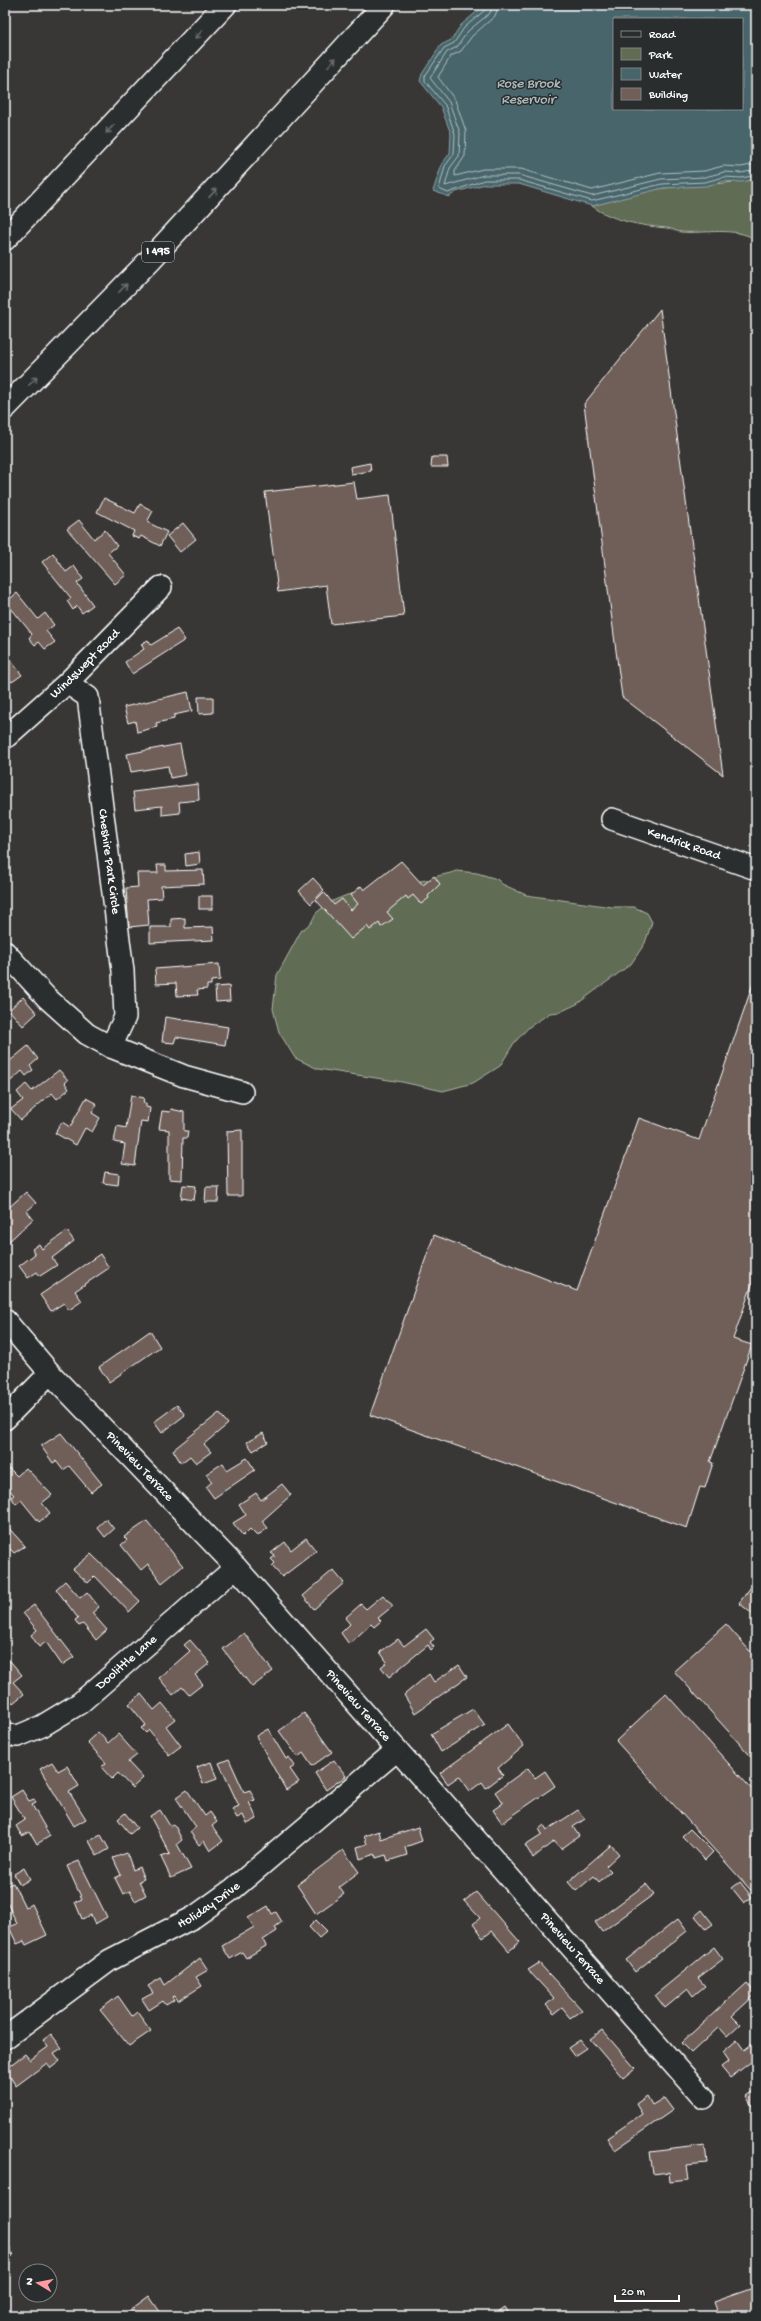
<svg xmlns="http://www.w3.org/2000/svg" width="761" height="2321" font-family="'Gochi Hand',sans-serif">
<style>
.green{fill:#616c53;stroke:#b0b6a9}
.water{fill:#47656b;stroke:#91a3a6;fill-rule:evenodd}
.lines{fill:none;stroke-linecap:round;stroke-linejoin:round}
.shore{stroke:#b5c1c4;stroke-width:1}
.building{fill:#705e58;stroke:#fff}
.street-casing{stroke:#fff;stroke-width:24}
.highway-casing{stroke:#fff;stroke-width:25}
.street{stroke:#2a2d2e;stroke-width:21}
.highway{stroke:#2a2d2e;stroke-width:22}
.oneway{stroke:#6a6c6d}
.labels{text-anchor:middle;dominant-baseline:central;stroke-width:3;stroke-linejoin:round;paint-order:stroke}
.shield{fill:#2a2d2e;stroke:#bfc0c0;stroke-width:1}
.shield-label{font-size:12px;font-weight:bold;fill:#fff}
.street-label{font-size:13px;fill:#fff;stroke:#2a2d2e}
.water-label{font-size:14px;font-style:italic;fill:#acbabc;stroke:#2a2d2e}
</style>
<rect width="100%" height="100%" fill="#383736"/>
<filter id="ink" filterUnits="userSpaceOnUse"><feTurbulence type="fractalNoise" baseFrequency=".025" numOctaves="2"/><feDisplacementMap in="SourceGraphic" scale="8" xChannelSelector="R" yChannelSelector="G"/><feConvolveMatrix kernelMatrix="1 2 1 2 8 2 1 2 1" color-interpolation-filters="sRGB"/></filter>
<g filter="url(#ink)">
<!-- green -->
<g class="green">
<path d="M 756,179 L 756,240 C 736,226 704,234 681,232 C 676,232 672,228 667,228 C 642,226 612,221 592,206 C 615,200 640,191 664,188 C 695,185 726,184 756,179 Z"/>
<path d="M 456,871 L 477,873 L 497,879 L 502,884 L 526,895 L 612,907 L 634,907 L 647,913 L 652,922 L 645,943 L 631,964 L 577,1004 L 560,1012 L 550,1013 L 529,1027 L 514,1043 L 500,1066 L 473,1083 L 443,1091 L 402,1082 L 318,1069 L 295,1058 L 279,1032 L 273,1009 L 277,975 L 301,931 L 311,923 L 316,913 L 330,902 L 347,895 L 431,879 C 440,874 447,875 456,871 Z"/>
</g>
<!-- water -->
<path class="water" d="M 485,5 L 756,5 L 756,179 L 742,182 L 725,181 L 706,186 L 663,188 L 592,206 L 519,184 L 485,184 L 456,192 L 449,197 L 433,191 L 442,164 L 450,153 L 451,134 L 441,107 L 420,81 L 422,74 L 441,45 L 451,40 L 461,25 ZM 614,19 L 742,19 L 742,109 L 614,109 Z"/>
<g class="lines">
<!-- shore -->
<g class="shore">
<polyline points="488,5 486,9 464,28 454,43 444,48 425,76 425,81 445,105 455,134 454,154 445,166 439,189 448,193 484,180 519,180 592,201 662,184 705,182 724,177 742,178 756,175"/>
<polyline points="493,5 490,13 468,31 457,47 447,52 430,78 449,102 460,133 459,156 450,168 445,186 484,175 519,175 592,196 661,179 705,177 724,172 741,173 756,170"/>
<polyline points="499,5 495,16 472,36 461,51 451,56 438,77 455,100 466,131 465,156 455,171 455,176 483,169 521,169 592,190 660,173 704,171 723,166 741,167 756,164"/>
</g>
</g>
<!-- building -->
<g class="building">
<polygon points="660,309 723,775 622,697 584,404"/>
<polygon points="432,457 447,457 448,467 431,467"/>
<polygon points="370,463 371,471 351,474 350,467"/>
<polygon points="354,482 357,499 390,495 404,616 331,624 326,585 278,592 265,492"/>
<polygon points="104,498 135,513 140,504 153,511 147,522 167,532 160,546 141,536 139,539 132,536 134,531 97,512"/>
<polygon points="79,520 94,539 105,530 117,546 108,553 126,575 115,584 67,529"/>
<polygon points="183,523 196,539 180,552 167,536"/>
<polygon points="53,553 66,572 74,566 83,579 77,583 93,605 82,613 77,606 73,610 67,601 71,598 42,562"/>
<polygon points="17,593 38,619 45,613 54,625 46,631 55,642 45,649 39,642 35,645 29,638 32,634 6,602"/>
<polygon points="177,629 185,640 132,674 125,662 144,649 141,644 148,640 151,645"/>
<polygon points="5,653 22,675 12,682 5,674"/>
<polygon points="188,692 192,711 174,715 174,719 156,723 157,727 137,732 135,721 128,723 124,707"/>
<polygon points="198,697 213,697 213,713 199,714"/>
<polygon points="180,744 186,775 170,778 168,766 131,772 127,754"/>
<polygon points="198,784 199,800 179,802 180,813 162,815 162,806 135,809 133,792"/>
<polygon points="199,852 200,864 186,866 185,854"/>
<polygon points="401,861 423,885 434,876 440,884 428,896 429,898 421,904 413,895 408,899 406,896 387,912 393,919 381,927 379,923 370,930 367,926 351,939 316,900 324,892 334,905 342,899 351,910 358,904 351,895 361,886 364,890"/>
<polygon points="157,865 166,865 166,871 203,870 204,884 161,886 162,898 147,899 149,925 129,927 126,888 138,887 137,873 158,873"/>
<polygon points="313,878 324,890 311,904 299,891"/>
<rect x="199" y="896" width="13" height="13"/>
<polygon points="185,918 185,928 213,927 214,940 150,943 150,927 171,927 171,919"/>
<polygon points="219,964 220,980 211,981 211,985 207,985 207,989 197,990 198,995 177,996 176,983 156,984 155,969"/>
<polygon points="756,975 756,1273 733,1339 752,1345 710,1462 713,1463 705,1488 700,1487 687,1528 370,1415 434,1235 577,1291 639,1118 699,1140"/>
<polygon points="229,986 230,1001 216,1002 215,987"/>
<polygon points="23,997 37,1013 23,1026 9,1010"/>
<polygon points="165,1017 228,1027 225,1045 176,1037 174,1043 162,1042"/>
<polygon points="28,1046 38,1059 30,1066 33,1070 26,1076 22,1071 5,1086 5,1065"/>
<polygon points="59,1070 68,1080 65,1083 69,1089 57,1099 52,1093 21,1120 11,1109 23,1100 17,1092 26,1084 32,1091"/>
<polygon points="131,1095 144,1098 143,1103 146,1103 146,1107 150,1108 148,1122 141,1121 135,1166 122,1164 125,1144 114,1142 117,1126 126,1128"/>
<polygon points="86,1098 97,1104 92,1113 100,1118 92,1132 85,1128 76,1145 55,1133 62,1122 70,1127"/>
<polygon points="171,1109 184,1112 184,1131 188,1131 187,1138 183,1138 182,1180 169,1179 169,1130 159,1129 162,1111 170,1112"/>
<polygon points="242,1130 242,1196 228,1196 227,1131"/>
<polygon points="105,1172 119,1174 118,1185 103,1183"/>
<polygon points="183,1185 196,1186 194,1200 181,1198"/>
<polygon points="206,1187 219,1187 218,1202 205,1202"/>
<polygon points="26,1192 36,1203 27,1211 33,1219 5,1245 5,1211"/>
<polygon points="67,1231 74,1241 52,1258 57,1265 40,1276 37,1272 28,1278 19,1266 35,1254 32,1249 39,1244 42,1249"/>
<polygon points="100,1254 109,1268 75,1291 82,1301 69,1310 64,1303 51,1311 40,1295"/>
<polygon points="150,1331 160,1347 109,1382 99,1367"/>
<polygon points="177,1405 185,1415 162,1433 154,1422"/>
<polygon points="219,1413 228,1424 204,1444 211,1452 196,1463 190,1456 181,1463 173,1450"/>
<polygon points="61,1433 102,1484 91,1492 69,1466 63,1470 56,1461 53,1463 41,1446"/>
<polygon points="263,1433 268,1442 253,1451 247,1442"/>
<polygon points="247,1458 255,1470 214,1498 206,1487 212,1482 206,1474 223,1463 227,1470"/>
<polygon points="6,1465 17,1476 26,1468 52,1495 42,1503 50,1513 39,1522 21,1500 16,1504 11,1497 14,1495 5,1485"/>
<polygon points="282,1484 291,1495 262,1521 268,1528 257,1536 250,1529 243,1536 233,1523 246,1515 239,1504 256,1493 261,1500"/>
<polygon points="106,1519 114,1529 105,1537 97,1527"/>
<polygon points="147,1521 183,1566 162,1583 148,1564 141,1570 121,1545 127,1540 124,1537"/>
<polygon points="5,1524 25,1546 14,1553 5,1544"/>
<polygon points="306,1538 316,1551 282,1577 272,1566 275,1563 271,1559 275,1556 271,1553 285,1542 291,1550"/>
<polygon points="91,1554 140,1601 129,1612 95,1576 88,1583 73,1569"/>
<polygon points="333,1570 344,1583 314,1609 303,1596"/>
<polygon points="756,1580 756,1617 739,1603"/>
<polygon points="65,1581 80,1598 87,1592 99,1607 92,1613 107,1630 96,1640 83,1624 79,1626 75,1620 78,1618 56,1589"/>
<polygon points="383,1595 393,1606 378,1618 381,1621 374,1627 371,1624 349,1644 341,1633 350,1624 345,1618 361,1604 366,1609"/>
<polygon points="34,1605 74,1657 62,1665 46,1642 39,1647 31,1635 37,1630 23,1613"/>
<polygon points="726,1624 756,1658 756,1762 674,1671"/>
<polygon points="426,1629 434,1639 430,1642 434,1647 431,1650 428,1645 389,1677 381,1667 387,1662 380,1652 398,1639 404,1646"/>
<polygon points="244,1633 273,1671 252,1687 223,1649"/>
<polygon points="190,1640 210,1663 195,1675 203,1684 189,1695 182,1687 173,1695 159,1678 190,1651 184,1645"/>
<polygon points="10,1661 22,1675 13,1682 24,1694 13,1703 5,1693 5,1664"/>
<polygon points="459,1665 467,1677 415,1713 404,1695 429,1674 434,1682"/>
<polygon points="141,1694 154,1710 162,1703 175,1719 166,1726 181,1746 169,1755 149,1730 146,1733 141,1728 146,1725 129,1704"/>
<polygon points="666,1694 756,1794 756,1896 616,1741"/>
<polygon points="473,1709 485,1725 441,1752 431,1734"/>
<polygon points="304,1713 332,1752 312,1766 303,1753 298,1757 279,1731"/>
<polygon points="508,1724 524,1746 498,1768 503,1775 486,1788 482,1782 470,1791 459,1776 448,1784 440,1773"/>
<polygon points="268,1729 286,1759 289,1757 295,1766 290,1769 299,1782 286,1790 256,1736"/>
<polygon points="98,1732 108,1743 118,1734 137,1755 128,1762 143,1778 132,1788 118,1773 112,1779 101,1767 106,1763 87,1742"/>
<polygon points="229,1759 244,1792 250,1790 255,1800 249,1802 257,1819 247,1824 243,1815 237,1818 232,1809 239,1806 219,1763"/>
<polygon points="334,1760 346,1776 326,1790 315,1773"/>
<polygon points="52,1762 58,1771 67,1766 79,1786 69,1792 86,1819 74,1826 40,1769"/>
<polygon points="211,1762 217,1779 203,1784 197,1767"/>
<polygon points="528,1768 535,1778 545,1771 555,1786 502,1823 493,1810 503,1803 495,1792"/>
<polygon points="22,1790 29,1801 34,1799 36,1803 32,1805 50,1836 37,1844 30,1832 22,1836 16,1826 25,1820 11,1797"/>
<polygon points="187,1790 205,1816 210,1812 217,1822 212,1826 223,1841 210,1851 204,1841 199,1845 190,1832 196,1827 176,1798"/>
<polygon points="160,1810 170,1826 174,1824 182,1840 177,1844 191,1869 171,1878 161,1857 170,1854 150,1816"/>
<polygon points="578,1810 585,1819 573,1827 579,1836 561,1849 554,1841 533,1858 525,1845 542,1834 539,1829 544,1825 547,1830"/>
<polygon points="125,1813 137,1828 130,1834 118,1819"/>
<polygon points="418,1827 422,1841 405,1847 407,1855 388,1861 386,1855 376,1858 375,1854 360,1859 357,1847 367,1844 364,1836 379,1831 381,1839"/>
<polygon points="690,1829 713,1852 705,1860 682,1836"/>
<polygon points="101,1835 109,1849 97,1856 89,1841"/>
<polygon points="611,1845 619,1854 606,1866 611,1871 599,1882 594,1876 576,1891 568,1882"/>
<polygon points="343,1850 359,1872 339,1887 344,1894 316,1914 297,1885"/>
<polygon points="127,1853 133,1870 139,1867 144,1879 139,1881 146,1895 135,1901 130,1891 123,1894 115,1878 121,1875 113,1858"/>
<polygon points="79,1861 107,1917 95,1924 91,1915 82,1919 75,1902 82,1899 67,1866"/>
<polygon points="24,1868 30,1879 20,1885 14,1874"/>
<polygon points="740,1882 752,1897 744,1903 732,1888"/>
<polygon points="13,1883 25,1907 32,1904 47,1935 26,1945 24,1941 17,1944 9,1927 17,1924 5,1898 5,1886"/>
<polygon points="646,1884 654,1894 602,1932 595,1922"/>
<polygon points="476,1892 520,1942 509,1951 492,1931 483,1938 473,1924 480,1918 464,1901"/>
<polygon points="268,1906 272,1914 276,1912 282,1922 275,1927 277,1931 263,1940 266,1946 246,1958 242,1952 230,1959 222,1946 254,1927 248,1918"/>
<polygon points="702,1910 713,1924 706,1929 695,1916"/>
<polygon points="678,1919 687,1931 635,1972 626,1960"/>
<polygon points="316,1920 327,1931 319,1938 309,1927"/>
<polygon points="714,1947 723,1959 698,1978 705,1986 693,1996 688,1989 665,2008 655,1995"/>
<polygon points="200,1958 208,1970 196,1977 202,1986 178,2001 175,1996 172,1997 174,2000 166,2005 163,2001 149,2010 142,1999 153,1993 148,1986 161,1978 165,1985"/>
<polygon points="539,1963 582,2010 570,2018 562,2008 554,2014 546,2005 554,1998 528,1970"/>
<polygon points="747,1983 756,1994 732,2016 740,2024 727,2036 719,2027 691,2053 681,2043"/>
<polygon points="118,1996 132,2016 137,2012 151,2031 129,2046 100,2010"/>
<polygon points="602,2030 635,2068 623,2078 590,2039"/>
<polygon points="51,2034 62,2048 54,2053 60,2061 51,2068 47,2063 16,2086 5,2069 25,2054 30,2060 48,2047 43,2040"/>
<polygon points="580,2040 586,2048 574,2056 568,2048"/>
<polygon points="737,2040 744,2050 756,2041 756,2058 730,2078 721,2067 729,2061 723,2052"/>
<polygon points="756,2089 756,2108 754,2109 746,2096"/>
<polygon points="647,2096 652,2105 664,2098 673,2110 615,2150 607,2138 642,2114 636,2104"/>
<polygon points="705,2145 707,2163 686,2165 688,2180 670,2182 669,2172 653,2174 650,2152"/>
<polygon points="5,2234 13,2256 5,2259"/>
<polygon points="756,2287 756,2316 718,2316 713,2302"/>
<polygon points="149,2296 163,2316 122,2316"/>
<polygon points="505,2307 511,2316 501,2316 498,2312"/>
</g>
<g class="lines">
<!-- street casing -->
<g class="street-casing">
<g id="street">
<path id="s1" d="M 67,683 L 88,697 L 123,971 L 125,1017 L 111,1047"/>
<path id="s2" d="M 5,738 L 67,683 L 161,587"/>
<path id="s3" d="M 612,819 L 756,869"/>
<polyline points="5,952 47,998 87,1034 111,1047 184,1076 242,1092"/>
<path id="s4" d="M 5,1320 L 50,1373 L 236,1567 L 704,2098"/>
<polyline points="5,1419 50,1373"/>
<path id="s5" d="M 5,1735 L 18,1736 L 42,1726 L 80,1703 L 236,1567"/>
<path id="s6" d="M 5,2038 L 110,1960 L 194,1917 L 233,1889 L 397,1750"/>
</g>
</g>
<!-- highway casing -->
<g class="highway-casing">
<g id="highway">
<polyline points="5,239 225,5"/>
<polyline points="5,408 150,260 384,5"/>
</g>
</g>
<!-- street -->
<use href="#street" class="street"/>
<!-- highway -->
<use href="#highway" class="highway"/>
</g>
<!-- one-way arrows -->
<defs><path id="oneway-shaft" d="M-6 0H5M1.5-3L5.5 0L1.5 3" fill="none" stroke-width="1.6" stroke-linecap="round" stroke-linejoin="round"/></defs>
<g class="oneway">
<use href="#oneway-shaft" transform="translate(199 34) rotate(132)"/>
<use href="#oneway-shaft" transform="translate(332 62) rotate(-48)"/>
<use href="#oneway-shaft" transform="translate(110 129) rotate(133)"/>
<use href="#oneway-shaft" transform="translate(213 193) rotate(-47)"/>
<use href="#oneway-shaft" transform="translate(123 288) rotate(-46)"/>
<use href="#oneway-shaft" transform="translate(33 381) rotate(-45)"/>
</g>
</g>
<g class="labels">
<!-- shield labels -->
<rect class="shield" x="142" y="242" width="32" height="20" rx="3"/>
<g class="shield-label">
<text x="158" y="252">I 495</text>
</g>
<!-- street labels -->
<g class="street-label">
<text stroke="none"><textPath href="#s2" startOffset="109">Windswept Road</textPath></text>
<text stroke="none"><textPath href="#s3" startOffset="76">Kendrick Road</textPath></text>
<text stroke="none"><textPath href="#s1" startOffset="191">Cheshire Park Circle</textPath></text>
<text stroke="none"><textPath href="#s4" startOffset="199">Pineview Terrace</textPath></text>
<text stroke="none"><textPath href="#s5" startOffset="145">Doolittle Lane</textPath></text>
<text stroke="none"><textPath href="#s4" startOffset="523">Pineview Terrace</textPath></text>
<text stroke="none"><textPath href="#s6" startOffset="244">Holiday Drive</textPath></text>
<text stroke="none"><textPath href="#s4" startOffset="847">Pineview Terrace</textPath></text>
</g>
<!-- water labels -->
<g class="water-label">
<text x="528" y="84">Rose Brook<tspan x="528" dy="16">Reservoir</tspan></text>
</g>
</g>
<!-- margin -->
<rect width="761" height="2321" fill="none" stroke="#2a2d2e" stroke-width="20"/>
<rect x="10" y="10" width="741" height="2301" fill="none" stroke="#fff" stroke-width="1.5" filter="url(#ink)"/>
<!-- legend -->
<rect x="613" y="18" width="130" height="92" fill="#2a2d2e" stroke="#7f8182"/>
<rect x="621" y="31" width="20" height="6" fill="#2a2d2e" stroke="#7f8182"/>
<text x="649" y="38" font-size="12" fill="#ffffff">Road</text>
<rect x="621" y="48" width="20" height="12" fill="#616c53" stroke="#7f8182"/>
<text x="649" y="58" font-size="12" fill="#ffffff">Park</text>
<rect x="621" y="68" width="20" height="12" fill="#47656b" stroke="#7f8182"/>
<text x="649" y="78" font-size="12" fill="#ffffff">Water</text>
<rect x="621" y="88" width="20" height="12" fill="#705e58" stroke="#7f8182"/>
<text x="649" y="98" font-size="12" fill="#ffffff">Building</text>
<!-- north arrow -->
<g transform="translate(38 2283) rotate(280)"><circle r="19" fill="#2a2d2e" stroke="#7f8182"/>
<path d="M0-3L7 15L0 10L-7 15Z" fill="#ff9aa2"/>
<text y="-6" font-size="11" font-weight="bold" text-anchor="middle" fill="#ffffff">N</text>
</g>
<!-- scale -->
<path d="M615 2295v6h64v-6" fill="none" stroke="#ffffff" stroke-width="2"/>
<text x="621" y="2295" font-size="12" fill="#ffffff" stroke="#2a2d2e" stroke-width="3" paint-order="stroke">20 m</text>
</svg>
